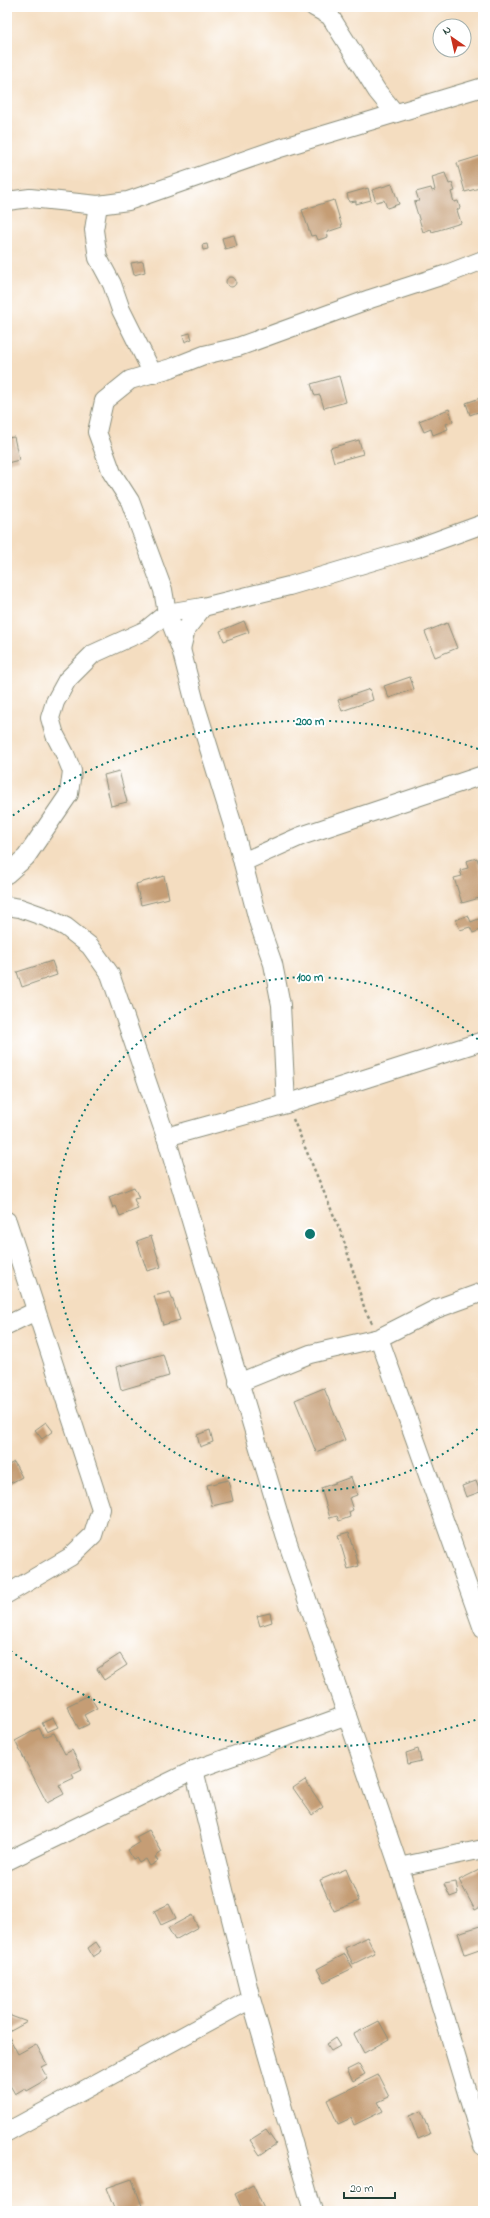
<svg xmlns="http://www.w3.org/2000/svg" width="490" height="2218" font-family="'Indie Flower',sans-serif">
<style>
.building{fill:#c59d74}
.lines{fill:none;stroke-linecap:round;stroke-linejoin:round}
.minor-casing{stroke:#8a8d7a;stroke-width:20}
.path{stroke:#8a8d7a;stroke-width:2.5;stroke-dasharray:3 3;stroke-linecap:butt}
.minor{stroke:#fff;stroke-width:18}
.ring{fill:none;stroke:#0f766e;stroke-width:2;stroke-dasharray:2 4}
.centre{fill:#0f766e;stroke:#fff;stroke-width:2}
.ring-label{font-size:12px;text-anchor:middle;font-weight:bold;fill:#0f766e;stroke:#fff;stroke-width:4;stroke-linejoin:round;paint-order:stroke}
</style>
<rect width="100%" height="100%" fill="#fff"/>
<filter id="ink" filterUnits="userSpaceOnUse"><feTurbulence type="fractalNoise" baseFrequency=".025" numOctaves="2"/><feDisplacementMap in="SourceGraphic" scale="8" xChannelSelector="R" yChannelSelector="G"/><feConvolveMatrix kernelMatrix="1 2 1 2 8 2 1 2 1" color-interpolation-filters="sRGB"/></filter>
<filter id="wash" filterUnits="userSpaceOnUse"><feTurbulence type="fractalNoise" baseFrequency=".012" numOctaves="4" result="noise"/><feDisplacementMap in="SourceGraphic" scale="16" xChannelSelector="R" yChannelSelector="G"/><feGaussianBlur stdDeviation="0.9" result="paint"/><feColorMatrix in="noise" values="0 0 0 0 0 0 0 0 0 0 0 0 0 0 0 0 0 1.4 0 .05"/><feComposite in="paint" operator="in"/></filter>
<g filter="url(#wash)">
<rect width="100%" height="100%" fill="#f4ddc0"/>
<g id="blocks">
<!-- building -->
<g class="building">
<polygon points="483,155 483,187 465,192 457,163"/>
<polygon points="445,173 449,184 452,183 455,191 451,192 454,202 458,201 460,208 457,210 461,223 432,232 431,229 423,232 414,202 419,201 416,192 431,188 432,191 435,190 432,177"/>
<polygon points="392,184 399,204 387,208 384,200 376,202 372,190"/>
<polygon points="368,188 371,200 356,204 356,201 349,202 347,194"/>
<polygon points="334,200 342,227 327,232 328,237 318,240 316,235 311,236 302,210"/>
<polygon points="234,235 237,246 225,249 222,238"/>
<polygon points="207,244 208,249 203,250 202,245"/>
<polygon points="143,261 145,272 134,275 131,263"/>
<circle cx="231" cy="282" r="5"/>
<polygon points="190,333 192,339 185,342 183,335"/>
<polygon points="339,376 346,402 324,408 320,395 315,396 311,384"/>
<polygon points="483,397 483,410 470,415 466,403"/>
<polygon points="449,409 453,421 446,424 448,429 433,435 431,429 424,432 419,421"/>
<polygon points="14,437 19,460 7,463 7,438"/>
<polygon points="359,440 363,454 334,462 330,448"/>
<polygon points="244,621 249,632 224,641 220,631"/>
<polygon points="447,623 457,648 435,657 425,632"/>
<polygon points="410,677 414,689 389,698 384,686"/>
<polygon points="370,689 373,700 342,711 338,700"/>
<polygon points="119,771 127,802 111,806 104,775"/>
<polygon points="477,858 483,879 483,897 462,903 454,878 462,876 460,870 468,868 466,861"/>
<polygon points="164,876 169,898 141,905 136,884"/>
<polygon points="468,915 471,922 481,918 483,929 473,933 470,927 460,930 456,920"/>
<polygon points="52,961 57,975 22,987 17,972"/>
<polygon points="134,1187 139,1198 134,1199 138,1209 120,1216 116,1206 113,1208 109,1197"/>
<polygon points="151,1236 161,1267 147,1271 137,1241"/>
<polygon points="170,1292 180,1320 163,1325 154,1296"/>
<polygon points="163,1354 169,1376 121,1390 116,1367"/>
<polygon points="324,1388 345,1440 316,1452 295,1400"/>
<polygon points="46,1422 53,1431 42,1439 35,1430"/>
<polygon points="210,1430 213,1442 200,1447 197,1435"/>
<polygon points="14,1462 22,1477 7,1485 7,1466"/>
<polygon points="351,1477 357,1495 349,1498 353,1510 349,1512 350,1517 339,1521 337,1516 330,1518 321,1488"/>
<polygon points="228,1480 233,1501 212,1506 207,1485"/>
<polygon points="476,1481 480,1492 466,1497 462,1486"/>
<polygon points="349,1532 359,1566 348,1569 338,1535"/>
<polygon points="270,1613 272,1622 260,1626 257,1616"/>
<polygon points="120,1654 127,1665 104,1680 97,1669"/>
<polygon points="89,1695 97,1708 84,1715 89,1724 79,1729 67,1706"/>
<polygon points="53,1718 58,1727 47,1732 42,1723"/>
<polygon points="39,1728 44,1737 54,1733 65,1754 72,1750 82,1769 72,1774 74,1778 59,1785 64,1794 47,1803 15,1741"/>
<polygon points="7,1741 11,1748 7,1750"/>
<polygon points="418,1749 421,1761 408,1764 406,1753"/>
<polygon points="305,1780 323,1807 312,1815 293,1788"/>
<polygon points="149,1830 162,1852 155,1857 158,1861 150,1866 146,1859 139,1863 136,1858 133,1859 128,1850 139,1843 136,1837"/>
<polygon points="483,1868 483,1906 475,1910 459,1880"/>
<polygon points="346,1869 359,1901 334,1911 320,1880"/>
<polygon points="456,1882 458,1894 450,1897 444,1884"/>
<polygon points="169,1904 176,1918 161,1925 154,1911"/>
<polygon points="192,1915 198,1927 175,1940 168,1928"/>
<polygon points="483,1925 483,1952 482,1948 465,1954 458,1933"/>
<polygon points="367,1937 375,1953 353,1964 345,1948"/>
<polygon points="96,1942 102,1951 93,1957 88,1948"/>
<polygon points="345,1954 353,1968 324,1982 317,1969"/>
<polygon points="7,2009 11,2016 27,2022 7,2033 18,2054 36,2044 47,2064 41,2067 48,2079 27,2091 25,2088 15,2094 7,2080"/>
<polygon points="379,2021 389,2039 364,2053 354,2034"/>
<polygon points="335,2038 340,2046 331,2051 326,2044"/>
<polygon points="359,2064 365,2074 353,2081 347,2070"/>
<polygon points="378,2075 389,2097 378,2102 383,2111 354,2125 351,2118 338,2124 327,2100"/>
<polygon points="421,2111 430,2134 418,2139 409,2116"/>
<polygon points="266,2130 276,2144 260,2155 250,2140"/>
<polygon points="132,2179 142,2206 128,2211 115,2211 106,2188"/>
<polygon points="253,2185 265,2211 243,2211 235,2194"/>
</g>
</g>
</g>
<g filter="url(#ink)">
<use href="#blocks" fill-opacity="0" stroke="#8a8d7a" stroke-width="1"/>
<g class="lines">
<!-- minor casing -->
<g class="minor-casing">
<g id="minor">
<polyline points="314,7 330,16 377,91 395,113"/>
<polyline points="7,201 30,198 98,205 128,201 277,149 483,87"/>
<polyline points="98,205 94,230 98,258 112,284 121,310 153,374"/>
<polyline points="181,649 186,629 203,607"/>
<polyline points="243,862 301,836 483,775"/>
<polyline points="7,874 26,857 69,794 72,771 65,754 55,735 50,718 55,702 67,680 93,654 146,630 167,613 203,607 289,586 417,548 483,524"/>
<polyline points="7,906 20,908 48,918 66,927 90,946 110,974 166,1137 285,1535 399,1867 483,2146"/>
<polyline points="286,1104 281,1005 273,964 259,924 234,829 195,703 181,649 167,613 163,590 130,501 112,473 97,432 104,401 130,380 171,368 204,355 238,347 370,299 447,274 483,260"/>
<polyline points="166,1137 286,1104 483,1041"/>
<polyline points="7,1221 101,1509 93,1535 70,1557 7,1594"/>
<polyline points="7,1325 36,1311"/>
<polyline points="379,1338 483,1629"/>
<polyline points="238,1383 310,1354 379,1338 436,1309 483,1292"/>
<polyline points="194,1770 251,1999 313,2211"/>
<polyline points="7,1861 194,1770 347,1715"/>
<polyline points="399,1867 483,1849"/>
<polyline points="7,2132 251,1999"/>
</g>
</g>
<!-- path -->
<polyline class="path" points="293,1119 342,1235 365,1310 372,1323"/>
<!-- minor -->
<use href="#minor" class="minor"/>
</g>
</g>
<!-- distance rings -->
<g class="ring">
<path d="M482 1425A257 257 0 1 1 482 1043"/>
<path d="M481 1718A513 513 0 0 1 8 1649M8 819A513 513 0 0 1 481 750"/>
</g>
<circle cx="310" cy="1234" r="6" class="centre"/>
<g class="ring-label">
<text x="310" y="725">200 m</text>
<text x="310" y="981">100 m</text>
</g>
<!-- margin -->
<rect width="490" height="2218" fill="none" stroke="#fff" stroke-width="24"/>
<!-- north arrow -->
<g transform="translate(452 38) rotate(326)"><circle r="19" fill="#ffffff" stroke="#a5b1ae"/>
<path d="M0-3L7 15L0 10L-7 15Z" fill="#c8321e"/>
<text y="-6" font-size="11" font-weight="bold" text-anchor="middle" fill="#1f3d34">N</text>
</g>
<!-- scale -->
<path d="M344 2192v6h51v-6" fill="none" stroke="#1f3d34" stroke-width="2"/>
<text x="350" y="2192" font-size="12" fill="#1f3d34" stroke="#ffffff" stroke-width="3" paint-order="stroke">20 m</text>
</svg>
